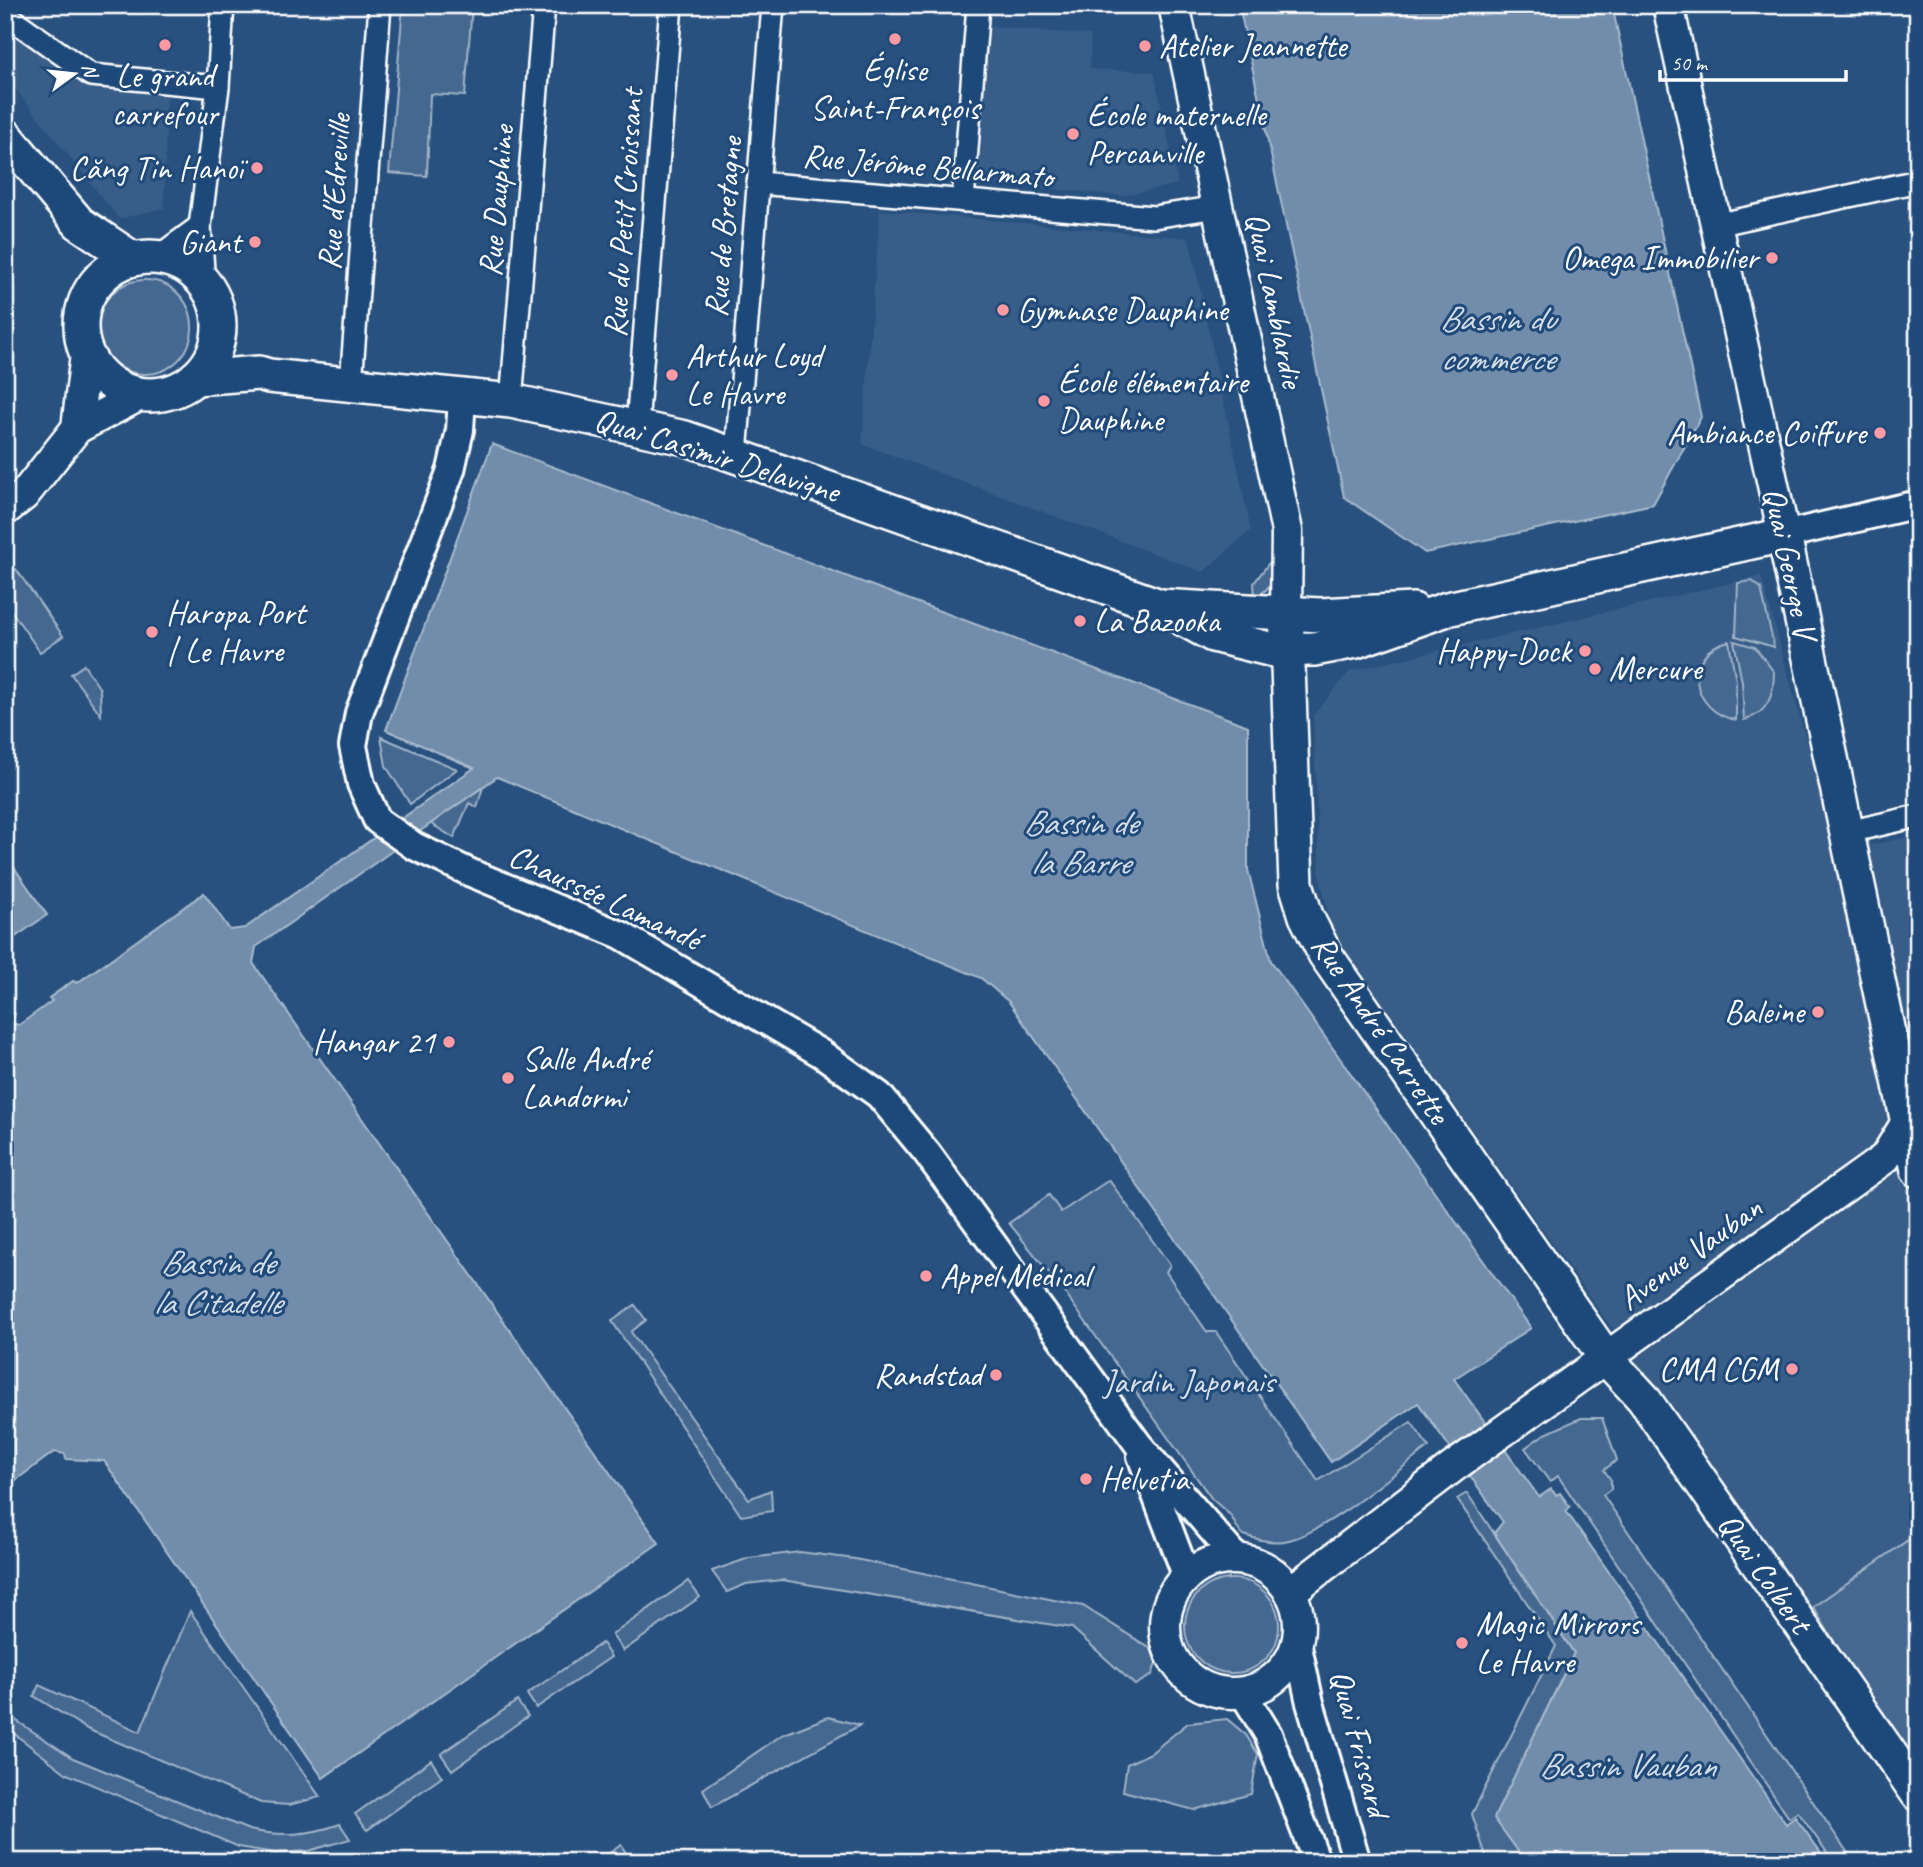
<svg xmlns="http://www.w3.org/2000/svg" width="1923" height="1867" font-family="Caveat,sans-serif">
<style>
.built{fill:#375d88}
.green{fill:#446890;stroke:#a2b4c8;stroke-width:2}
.water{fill:#718dab;stroke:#aabbcd;stroke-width:2}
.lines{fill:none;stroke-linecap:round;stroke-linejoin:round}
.minor-casing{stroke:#fff;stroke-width:26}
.tertiary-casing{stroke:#fff;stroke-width:32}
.secondary-casing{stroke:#fff;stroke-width:35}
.primary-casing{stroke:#fff;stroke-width:38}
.minor{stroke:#1f4a7a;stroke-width:21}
.tertiary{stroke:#1f4a7a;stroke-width:26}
.secondary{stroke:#1f4a7a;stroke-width:30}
.primary{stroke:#1f4a7a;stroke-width:33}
.poi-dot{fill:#ff9aa2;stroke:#1f4a7a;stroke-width:2.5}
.labels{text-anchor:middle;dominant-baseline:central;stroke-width:6;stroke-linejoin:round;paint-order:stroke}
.poi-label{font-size:33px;fill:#fff;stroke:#1f4a7a;text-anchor:start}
.street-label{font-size:33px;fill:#fff;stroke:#1f4a7a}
.park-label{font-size:33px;fill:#dae1e9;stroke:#1f4a7a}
.water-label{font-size:35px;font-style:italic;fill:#d4dde6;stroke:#1f4a7a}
</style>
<rect width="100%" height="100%" fill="#28517f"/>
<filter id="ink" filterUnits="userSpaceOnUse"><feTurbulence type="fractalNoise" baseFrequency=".0143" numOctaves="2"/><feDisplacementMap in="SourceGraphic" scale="14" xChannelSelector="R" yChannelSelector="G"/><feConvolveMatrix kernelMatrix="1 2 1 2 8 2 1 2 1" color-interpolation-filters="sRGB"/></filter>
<g filter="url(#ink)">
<!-- built -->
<g class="built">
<polygon points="5,21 87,84 120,89 167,88 164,208 119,219 5,76"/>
<polygon points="986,26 1091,35 1090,69 1154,72 1178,184 1123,196 985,182 980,179 975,169"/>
<polygon points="880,210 1189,238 1251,530 1203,572 862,444"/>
<polygon points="1761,576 1837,852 1918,835 1918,1762 1333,933 1320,878 1313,715 1350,671"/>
</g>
<!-- green -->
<g class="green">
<polygon points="403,5 472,5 465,96 430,94 427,176 389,173"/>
<circle cx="145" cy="327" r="47"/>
<path d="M 1278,561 C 1274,579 1272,589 1255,597 L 1254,583 L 1269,563 Z"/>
<polygon points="16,569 63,636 40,652 5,602 5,576"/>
<polygon points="1752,581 1761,588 1774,647 1736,636 1738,583"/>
<path d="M 1729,641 L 1736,682 L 1736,720 C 1690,712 1681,652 1729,641 Z"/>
<path d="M 1734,641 L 1755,647 L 1774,672 C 1774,695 1768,714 1744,720 L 1742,682 Z"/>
<polygon points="84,665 100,689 101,715 71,674"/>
<polygon points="381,737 457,769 410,804 386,766"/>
<polygon points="483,787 477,807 469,803 454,838 430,823"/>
<path d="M 1109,1180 L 1170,1265 L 1166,1272 L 1207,1332 L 1216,1332 L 1318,1481 L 1411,1422 L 1429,1447 C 1395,1472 1324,1535 1284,1541 C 1269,1543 1254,1539 1241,1534 L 1230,1515 L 1212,1499 L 1062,1289 L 1009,1223 L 1049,1195 L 1061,1212 Z"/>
<polygon points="635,1305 646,1320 631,1332 749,1499 771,1490 772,1511 741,1516 612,1321"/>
<polygon points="1581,1418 1602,1418 1617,1460 1604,1470 1611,1480 1611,1489 1603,1495 1854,1862 1834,1862 1798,1812 1789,1818 1558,1476 1550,1482 1525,1448 1543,1435"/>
<polygon points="1467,1493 1574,1653 1495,1818 1526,1862 1488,1862 1472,1814 1556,1646 1457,1499"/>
<polygon points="1918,1533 1918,1778 1813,1607"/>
<polygon points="800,1552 855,1559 1083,1606 1151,1649 1156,1663 1152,1675 1135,1685 1072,1628 782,1580 746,1584 727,1592 712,1571 749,1558"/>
<circle cx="1232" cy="1626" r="47"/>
<polygon points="688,1581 700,1597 623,1651 612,1635"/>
<polygon points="190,1611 320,1797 289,1805 261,1803 87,1729 34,1696 39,1685 140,1732"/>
<polygon points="602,1643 611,1657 536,1708 527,1694"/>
<polygon points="517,1701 528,1716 452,1770 441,1754"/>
<polygon points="828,1717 860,1725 712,1807 703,1789 782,1735"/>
<path d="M 14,1719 L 73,1758 L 249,1830 C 282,1837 309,1835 340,1824 L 350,1839 L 308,1851 L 275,1853 L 239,1847 L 67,1774 L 8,1729 Z"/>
<polygon points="1227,1719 1246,1735 1258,1754 1251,1794 1194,1810 1123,1791 1127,1764 1151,1753 1188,1723"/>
<polygon points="431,1760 442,1777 367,1830 355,1814"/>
<polygon points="621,1845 629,1857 621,1862 597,1862"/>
</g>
<!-- water -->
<g class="water">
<polygon points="1239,5 1612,5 1701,417 1653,504 1425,553 1344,497"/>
<polygon points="492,444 1248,726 1248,870 1271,961 1531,1328 1454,1379 1539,1497 1551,1489 1556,1495 1560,1493 1570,1507 1566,1511 1786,1824 1795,1817 1828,1862 1526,1862 1494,1818 1574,1653 1494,1533 1503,1522 1418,1403 1331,1462 1009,1002 981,978 497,777 256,947 253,963 659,1543 323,1778 104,1461 66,1459 65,1454 54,1452 5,1488 5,1006 15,1014 11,1023 19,1025 52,1001 49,998 73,981 77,983 204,893 230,930 245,928 474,768 386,730"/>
<polygon points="5,854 47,915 5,944"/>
</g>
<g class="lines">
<!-- minor casing -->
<g class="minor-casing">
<g id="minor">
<polyline points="5,14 91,75 218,87"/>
<polyline points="758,183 1154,217 1217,207"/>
<polyline points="963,201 978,5"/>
<polyline points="1716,225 1918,181"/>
<polyline points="158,257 200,226"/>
<polyline points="204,284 200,226 218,87 223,5"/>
<polyline points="351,383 380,5"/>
<polyline points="511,401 544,5"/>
<polyline points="637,426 671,5"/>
<polyline points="736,454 773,5"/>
<polyline points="1848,832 1918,816"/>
</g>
</g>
<!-- tertiary casing -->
<g class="tertiary-casing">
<g id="tertiary">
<polyline points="462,398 460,430 451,470 359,713 353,746 361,784 377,820 414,846 471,873 621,935 822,1054 879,1095 927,1153 1138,1444 1237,1559"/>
<polyline points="1784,535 1918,504"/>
<polyline points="1141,1456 1187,1577"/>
<polyline points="1297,1642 1310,1703 1357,1862"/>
<polyline points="1243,1693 1268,1734 1317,1862"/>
</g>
</g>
<!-- secondary casing -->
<g class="secondary-casing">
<g id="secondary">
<polyline points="1174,5 1287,531 1286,612"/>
<polyline points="1668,5 1784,535"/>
<polyline points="77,428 86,354"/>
<polyline points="5,510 24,495 77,428 138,396"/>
<circle cx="1232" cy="1626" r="67"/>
<polyline points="1290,1592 1453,1467 1885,1158 1907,1122"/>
</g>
</g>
<!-- primary casing -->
<g class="primary-casing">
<g id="primary">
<polyline points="5,135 79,223 133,259"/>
<circle cx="150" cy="326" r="69"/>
<polyline points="195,378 259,373 269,376 511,401 685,438 1160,606 1320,615 1413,610"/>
<polyline points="1160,606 1213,635 1273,650 1314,649 1356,641 1447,609 1784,535 1918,1170"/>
<polyline points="1286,612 1296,884 1306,916 1325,954 1606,1358 1643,1398 1918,1794"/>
</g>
</g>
<!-- minor -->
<use href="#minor" class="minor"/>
<!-- tertiary -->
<use href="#tertiary" class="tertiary"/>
<!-- secondary -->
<use href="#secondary" class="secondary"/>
<!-- primary -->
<use href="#primary" class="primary"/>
</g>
</g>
<!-- markers -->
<g class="poi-dot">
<circle cx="895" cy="39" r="7"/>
<circle cx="165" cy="45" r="7"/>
<circle cx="1145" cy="46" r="7"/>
<circle cx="1073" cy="134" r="7"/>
<circle cx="257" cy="168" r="7"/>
<circle cx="255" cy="242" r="7"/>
<circle cx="1772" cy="258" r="7"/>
<circle cx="1003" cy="310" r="7"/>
<circle cx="672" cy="375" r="7"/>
<circle cx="1044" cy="401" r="7"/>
<circle cx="1880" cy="433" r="7"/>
<circle cx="1080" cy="621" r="7"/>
<circle cx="152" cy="632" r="7"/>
<circle cx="1585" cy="651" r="7"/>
<circle cx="1595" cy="669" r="7"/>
<circle cx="1818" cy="1012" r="7"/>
<circle cx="449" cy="1042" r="7"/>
<circle cx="508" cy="1078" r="7"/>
<circle cx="926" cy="1276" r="7"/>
<circle cx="1792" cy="1369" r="7"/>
<circle cx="996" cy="1375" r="7"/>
<circle cx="1086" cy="1479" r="7"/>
<circle cx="1462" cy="1643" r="7"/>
</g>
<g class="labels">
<!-- poi labels -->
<g class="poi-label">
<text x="1159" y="46">Atelier Jeannette</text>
<text x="895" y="70" text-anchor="middle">Église<tspan x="895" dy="38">Saint-François</tspan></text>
<text x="165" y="76" text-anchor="middle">Le grand<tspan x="165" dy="38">carrefour</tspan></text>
<text x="1087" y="115">École maternelle<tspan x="1087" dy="38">Percanville</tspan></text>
<text x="243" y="168" text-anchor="end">Căng Tin Hanoï</text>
<text x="241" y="242" text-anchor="end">Giant</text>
<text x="1758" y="258" text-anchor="end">Omega Immobilier</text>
<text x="1017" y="310">Gymnase Dauphine</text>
<text x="686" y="356">Arthur Loyd<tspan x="686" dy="38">Le Havre</tspan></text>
<text x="1058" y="382">École élémentaire<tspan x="1058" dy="38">Dauphine</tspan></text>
<text x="1866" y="433" text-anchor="end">Ambiance Coiffure</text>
<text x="166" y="613">Haropa Port<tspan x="166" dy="38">| Le Havre</tspan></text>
<text x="1094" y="621">La Bazooka</text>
<text x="1571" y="651" text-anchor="end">Happy-Dock</text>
<text x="1609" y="669">Mercure</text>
<text x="1804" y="1012" text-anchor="end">Baleine</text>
<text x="435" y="1042" text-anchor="end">Hangar 21</text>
<text x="522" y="1059">Salle André<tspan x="522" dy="38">Landormi</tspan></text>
<text x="940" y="1276">Appel Médical</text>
<text x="1778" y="1369" text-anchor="end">CMA CGM</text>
<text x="982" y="1375" text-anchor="end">Randstad</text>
<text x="1100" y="1479">Helvetia</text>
<text x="1476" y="1624">Magic Mirrors<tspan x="1476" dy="38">Le Havre</tspan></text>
</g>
<!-- street labels -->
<g class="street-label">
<text transform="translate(928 166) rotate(5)">Rue Jérôme Bellarmato</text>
<text transform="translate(334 192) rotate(-86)">Rue d'Edreville</text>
<text transform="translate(496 201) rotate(-85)">Rue Dauphine</text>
<text transform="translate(623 213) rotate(-86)">Rue du Petit Croissant</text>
<text transform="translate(723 227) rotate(-85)">Rue de Bretagne</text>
<text transform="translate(1275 300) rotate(78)">Quai Lamblardie</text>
<text transform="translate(717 455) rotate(17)">Quai Casimir Delavigne</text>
<text transform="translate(1790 563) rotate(78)">Quai George V</text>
<text transform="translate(605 897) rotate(25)">Chaussée Lamandé</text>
<text transform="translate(1381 1029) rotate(56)">Rue André Carrette</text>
<text transform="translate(1690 1253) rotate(-36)">Avenue Vauban</text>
<text transform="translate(1765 1573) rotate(55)">Quai Colbert</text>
<text transform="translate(1360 1743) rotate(75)">Quai Frissard</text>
</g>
<!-- park labels -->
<g class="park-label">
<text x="1189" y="1382">Jardin Japonais</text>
</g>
<!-- water labels -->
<g class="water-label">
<text x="1497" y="318">Bassin du<tspan x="1497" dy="40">commerce</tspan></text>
<text x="1080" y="822">Bassin de<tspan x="1080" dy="40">la Barre</tspan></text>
<text x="217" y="1262">Bassin de<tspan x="217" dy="40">la Citadelle</tspan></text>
<text x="1627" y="1765">Bassin Vauban</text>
</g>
</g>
<!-- margin -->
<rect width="1923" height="1867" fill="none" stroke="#1f4a7a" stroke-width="28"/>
<rect x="14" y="14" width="1895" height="1839" fill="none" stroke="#fff" stroke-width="2.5" filter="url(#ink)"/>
<!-- north arrow -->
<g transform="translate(74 74) rotate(75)" stroke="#1f4a7a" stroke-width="5" paint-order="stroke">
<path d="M0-5L12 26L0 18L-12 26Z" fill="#ffffff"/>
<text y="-10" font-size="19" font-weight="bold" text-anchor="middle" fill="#ffffff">N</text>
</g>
<!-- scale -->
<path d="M1660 70v10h186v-10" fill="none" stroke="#ffffff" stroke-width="3.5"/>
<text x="1671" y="70" font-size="21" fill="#ffffff" stroke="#1f4a7a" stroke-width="5" paint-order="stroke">50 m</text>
</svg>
